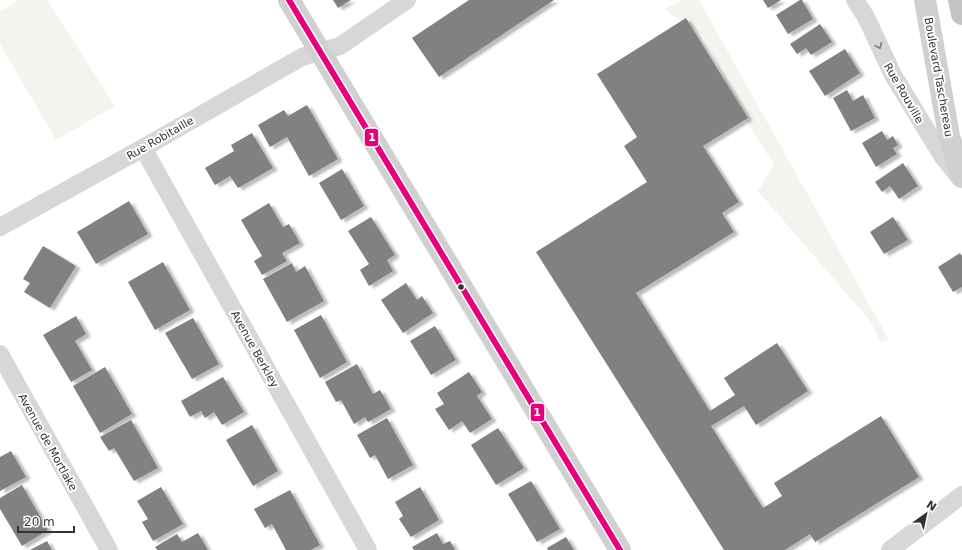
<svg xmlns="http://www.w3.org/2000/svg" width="962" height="550" font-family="'DejaVu Sans',sans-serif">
	<defs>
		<filter id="shadow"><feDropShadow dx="4.5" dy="2.5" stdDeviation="1" flood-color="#0004"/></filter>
	</defs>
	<rect width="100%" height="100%" fill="#fff"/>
	<g fill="#f1f5ed">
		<polygon points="19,0 47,0 115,106 56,140 0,44 0,12"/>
		<polygon points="682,0 699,0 889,340 881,343 871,322 758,191 774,165 739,109 703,35 666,11 665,9"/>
	</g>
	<g fill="#818181" filter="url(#shadow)">
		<polygon points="333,0 351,0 338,8"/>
		<polygon points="469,0 554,0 439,77 412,38"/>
		<polygon points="763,0 781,0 768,8"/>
		<polygon points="800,0 802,0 813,19 788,34 776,15"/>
		<polygon points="686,18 748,118 703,146 739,202 722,213 734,232 636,293 710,411 735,395 724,378 777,343 808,391 756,425 744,406 711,426 763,508 782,496 774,483 881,416 919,477 815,542 810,534 785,550 724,550 536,252 647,182 624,146 637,137 597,74"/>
		<polygon points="820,24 832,42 811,55 806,48 797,54 790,44"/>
		<polygon points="845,49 860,73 825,96 809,71"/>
		<polygon points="847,90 853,101 863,95 875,118 851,131 833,98"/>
		<polygon points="307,105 338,159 309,176 287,137 270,147 258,125 284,110 288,116"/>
		<polygon points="882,131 887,140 893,136 898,145 893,148 897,154 876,167 862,143"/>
		<polygon points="252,133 273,168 238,188 230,176 215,185 205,168 234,151 231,145"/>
		<polygon points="903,163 918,186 899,199 890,186 882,192 875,182"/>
		<polygon points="342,169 364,206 341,220 319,183"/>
		<polygon points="129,201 148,234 96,264 77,232"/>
		<polygon points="269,203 283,227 289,224 300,243 282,253 287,261 262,275 254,261 262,256 241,220"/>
		<polygon points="371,217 395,255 387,260 393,271 369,286 360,270 369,264 348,231"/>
		<polygon points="893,217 908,240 884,254 870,232"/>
		<polygon points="43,246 76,266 50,308 24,292 30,283 23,279"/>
		<polygon points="960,253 962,256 962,287 953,292 938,267"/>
		<polygon points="163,262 190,310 155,330 128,282"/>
		<polygon points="292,263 296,272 305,266 324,301 287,322 263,279"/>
		<polygon points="406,283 417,300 422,296 433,313 403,333 381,300"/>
		<polygon points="321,315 347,362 320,378 294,330"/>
		<polygon points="76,316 86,334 75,341 92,370 71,382 43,335"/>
		<polygon points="193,318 219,364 192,379 165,333"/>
		<polygon points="435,326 456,360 431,375 410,341"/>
		<polygon points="357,364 373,394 380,390 391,409 368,422 365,417 354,424 341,400 336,402 325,382"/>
		<polygon points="105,367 132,414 100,433 73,386"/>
		<polygon points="469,372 482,392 477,396 492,419 470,433 462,421 449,430 435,409 444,404 437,393"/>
		<polygon points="223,377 244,412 222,425 214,412 205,418 201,411 190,417 181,401"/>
		<polygon points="387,418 413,465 388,479 375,455 370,458 357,435"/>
		<polygon points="131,420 158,468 134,481 114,448 109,451 100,437"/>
		<polygon points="252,425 278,471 253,486 226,440"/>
		<polygon points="498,428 524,468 496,485 471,445"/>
		<polygon points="11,451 26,477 0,491 0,457"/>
		<polygon points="531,481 560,529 537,542 508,494"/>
		<polygon points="22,485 48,530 22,546 0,509 0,498"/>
		<polygon points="161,487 183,524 153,541 142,522 148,519 137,501"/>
		<polygon points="420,487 439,520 411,537 399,519 403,516 395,502"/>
		<polygon points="290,490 320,545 311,550 286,550 272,524 265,528 254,509"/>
		<polygon points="198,533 208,550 157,550 155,547 177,534 182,542"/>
		<polygon points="437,533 443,544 450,541 455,550 414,550 412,547"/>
		<polygon points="566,537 574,550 548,550 547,548"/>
		<polygon points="47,541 52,550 30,550"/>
	</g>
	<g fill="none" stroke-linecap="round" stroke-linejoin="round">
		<g stroke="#d7d7d7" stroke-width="18">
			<polyline points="855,0 866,17 893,75 943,157 960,178"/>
			<polyline points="143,148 368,550"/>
			<polyline points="0,227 143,148 302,57 340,46 407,0"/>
			<polyline points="0,354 109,550"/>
			<polyline points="890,550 962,495"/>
		</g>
		<g stroke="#d0d0d0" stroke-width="22">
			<polyline points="289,0 620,550"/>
			<polyline points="925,0 949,136 962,177"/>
		</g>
		<polyline stroke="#c4c4c4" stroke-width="22" points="959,0 962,14"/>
		<defs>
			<polyline id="bus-1" points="289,0 620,550"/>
		</defs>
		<use href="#bus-1" stroke="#fff" stroke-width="9"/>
		<use href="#bus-1" stroke="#e5007d" stroke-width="6"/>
	</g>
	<defs><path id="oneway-chevron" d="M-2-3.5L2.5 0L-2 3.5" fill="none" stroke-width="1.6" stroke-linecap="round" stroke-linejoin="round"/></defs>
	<use stroke="#7d7d7d" href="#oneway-chevron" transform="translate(879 46) rotate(66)"/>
	<circle fill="#333" stroke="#fff" stroke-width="1.5" cx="461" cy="287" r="3.5"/>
	<g text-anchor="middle" stroke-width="4" stroke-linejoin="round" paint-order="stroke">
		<g font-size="11" fill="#333" stroke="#fff">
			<text transform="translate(939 77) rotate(80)" y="4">Boulevard Taschereau</text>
			<text transform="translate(904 93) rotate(60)" y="4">Rue Rouville</text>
			<text transform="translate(160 138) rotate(-30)" y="4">Rue Robitaille</text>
			<text transform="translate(255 349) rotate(61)" y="4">Avenue Berkley</text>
			<text transform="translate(48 442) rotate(61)" y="4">Avenue de Mortlake</text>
		</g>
	</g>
	<g stroke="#fff" stroke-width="1.5">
		<rect x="364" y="128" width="15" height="19" rx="4" fill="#e5007d"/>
		<rect x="530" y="403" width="15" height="19" rx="4" fill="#e5007d"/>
	</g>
	<g font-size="11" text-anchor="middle" font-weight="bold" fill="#fff">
		<text x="372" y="141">1</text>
		<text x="537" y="416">1</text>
	</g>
	<g transform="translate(926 514) rotate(33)" stroke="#ffffff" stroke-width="3" paint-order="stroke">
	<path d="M0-3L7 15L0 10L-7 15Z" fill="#333333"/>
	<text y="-6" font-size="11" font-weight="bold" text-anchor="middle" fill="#333333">N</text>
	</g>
	<path d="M18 526v6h56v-6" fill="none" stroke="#333333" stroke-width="2"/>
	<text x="24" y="526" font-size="12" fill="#333333" stroke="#ffffff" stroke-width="3" paint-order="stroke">20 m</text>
</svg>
